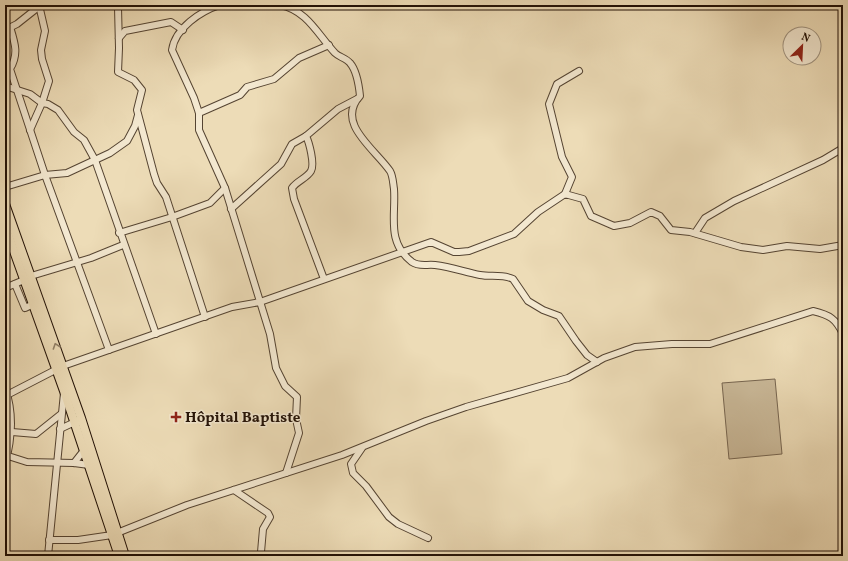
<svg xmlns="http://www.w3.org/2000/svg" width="848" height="561" font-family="Vollkorn,serif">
	<rect width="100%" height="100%" fill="#eddcb7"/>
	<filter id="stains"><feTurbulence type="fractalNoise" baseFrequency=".005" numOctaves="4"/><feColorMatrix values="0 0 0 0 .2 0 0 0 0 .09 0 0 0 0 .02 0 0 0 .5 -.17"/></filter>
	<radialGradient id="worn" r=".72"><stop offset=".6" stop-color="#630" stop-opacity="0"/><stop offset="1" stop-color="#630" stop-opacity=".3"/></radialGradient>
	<polygon fill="#cab999" stroke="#766550" points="775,379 782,454 729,459 722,383"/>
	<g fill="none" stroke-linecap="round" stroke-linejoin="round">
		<defs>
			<g id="minor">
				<polyline points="116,5 118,7 119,48 118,72 134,80 142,90 137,110 154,174 157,183 166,197 205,317"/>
				<path d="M220 5C201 11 175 28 172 50L194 98 199 113V130L225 188 270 334 276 368 285 386 297 397 296 419 299 433 286 473"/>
				<path d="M280 5C307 10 318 35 335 53 339 57 346 58 350 63 357 71 359 86 360 96 335 123 375 149 390 171 393 176 393 183 394 189 396 216 386 242 412 262 419 267 427 264 435 265 451 267 465 272 480 275 490 277 503 274 513 279L528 301 543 310 559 316 576 341 587 355 597 362"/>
				<path d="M10 27C15 43 19 54 10 69L45 175 109 350"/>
				<polyline points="5,30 17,24 41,5"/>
				<polyline points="119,38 125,31 171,22 183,30"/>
				<polyline points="5,86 30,94 42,103 48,104 58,110 74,132 84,140 95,160 156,334"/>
				<polyline points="199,113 240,95 247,87 274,79 299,58 329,45"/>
				<polyline points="30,130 42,103 49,81 42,59 41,50 45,31 39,5"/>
				<polyline points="5,187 45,175 67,173 110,153 127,141 135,126 138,115"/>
				<polyline points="565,194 572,177 562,157 549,104 557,84 579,71"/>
				<polyline points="231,209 281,164 292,144 306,136"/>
				<polyline points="119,233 172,217 210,203 225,188"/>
				<polyline points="695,233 705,218 734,201 823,160 843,148"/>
				<polyline points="31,276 91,258 123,245"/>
				<path d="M324 279 294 199 292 188C297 181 307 178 311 171 315 164 309 142 306 136L338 109 357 99"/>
				<polyline points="15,284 25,308 36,303"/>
				<polyline points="5,288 24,280"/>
				<path d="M5 388C14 413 12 439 5 464"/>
				<polyline points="5,396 63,366 232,307 260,302 431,242 454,252 459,252 469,251 514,234 538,212 565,194 583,199 591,216 614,226 630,223 651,212 660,216 671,230 690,232 741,247 763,250 787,246 820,249 843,245"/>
				<polyline points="60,429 77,421"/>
				<polyline points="12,432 36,434 61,414"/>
				<polyline points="362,448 351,464 353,473 366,486 389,517 398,524 428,538"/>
				<polyline points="5,455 27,462 74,463 89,465"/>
				<polyline points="74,463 85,449"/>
				<polyline points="234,490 268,513 270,517 263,529 261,552 259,556"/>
				<path d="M49 540H78L112 535 187 505 342 455 426 421 466 407 568 378 604 358 635 347 672 344H710L813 311C830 315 836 319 843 334"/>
				<polyline points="5,555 21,556"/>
				<polyline points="48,556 64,393"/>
			</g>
			<g id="major">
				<polyline points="5,204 81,418 125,556"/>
				<polyline points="5,226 64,391 119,556"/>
			</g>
		</defs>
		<use href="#minor" stroke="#554432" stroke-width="8"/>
		<use href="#major" stroke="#221106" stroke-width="10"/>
		<use href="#minor" stroke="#f3e8d0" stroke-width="6"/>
		<use href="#major" stroke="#eddcb7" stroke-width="8"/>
	</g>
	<defs><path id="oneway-chevron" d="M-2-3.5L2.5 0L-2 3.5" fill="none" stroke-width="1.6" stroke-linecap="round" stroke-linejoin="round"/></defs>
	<use stroke="#928167" href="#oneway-chevron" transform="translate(56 346) rotate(-109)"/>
	<path fill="#8f2418" stroke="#f3e8d0" stroke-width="1.5" d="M174 411h4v4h4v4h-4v4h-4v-4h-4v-4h4z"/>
	<g text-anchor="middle" stroke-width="3" stroke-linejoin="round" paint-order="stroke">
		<g font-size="15" font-weight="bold" fill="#221106" stroke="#f3e8d0" text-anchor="start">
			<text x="185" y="422">Hôpital Baptiste</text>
		</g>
	</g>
	<rect width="848" height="561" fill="none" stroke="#eddcb7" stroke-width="20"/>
	<rect x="6" y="6" width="836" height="549" fill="none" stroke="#221106" stroke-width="2"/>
	<rect x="10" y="10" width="828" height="541" fill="none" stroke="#221106"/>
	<g transform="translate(802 46) rotate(24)"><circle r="19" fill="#f3e8d0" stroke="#9f927f"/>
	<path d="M0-3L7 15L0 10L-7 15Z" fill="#8f2418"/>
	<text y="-6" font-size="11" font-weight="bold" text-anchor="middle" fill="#221106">N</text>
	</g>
	<rect width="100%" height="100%" filter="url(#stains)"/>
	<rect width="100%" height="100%" fill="url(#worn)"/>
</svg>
